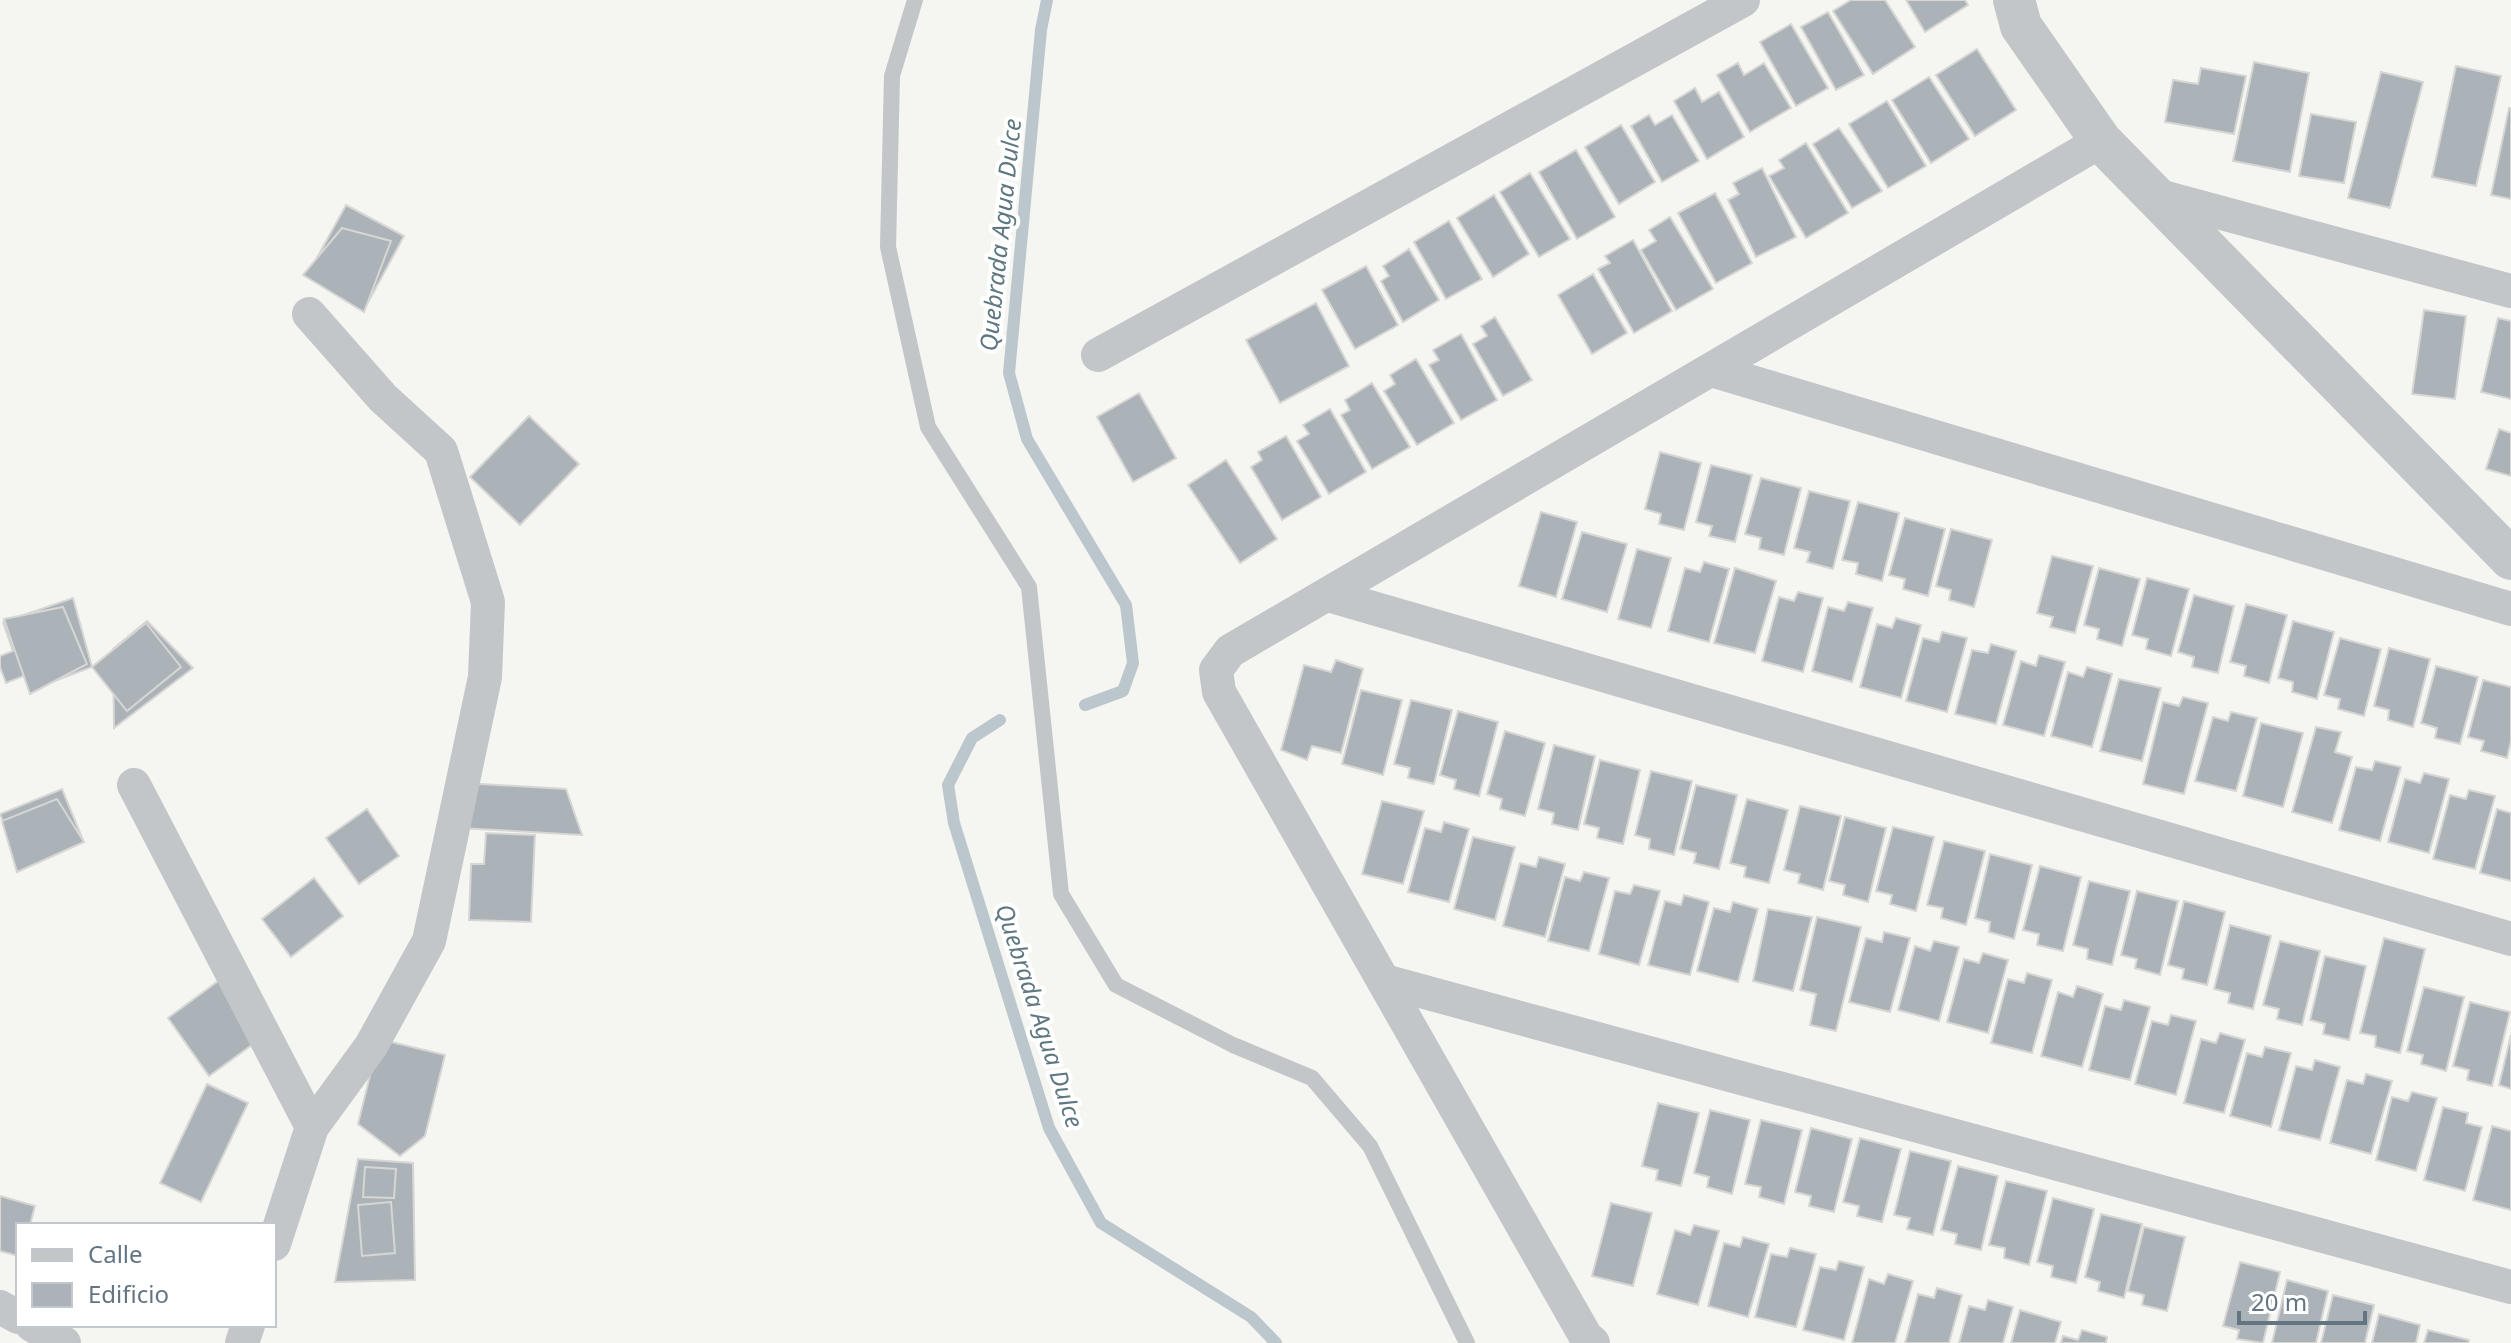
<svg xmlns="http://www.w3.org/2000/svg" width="2511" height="1343" font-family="'Noto Sans',sans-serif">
	<rect width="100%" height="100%" fill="#f5f5f1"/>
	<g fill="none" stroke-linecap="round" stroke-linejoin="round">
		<g stroke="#bbc7cc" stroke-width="12">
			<polyline points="1047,0 1041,30 1009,373 1027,439 1126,605 1133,663 1123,691 1085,705"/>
			<polyline points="1000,720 972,738 948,785 954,823 1049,1128 1101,1223 1251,1317 1276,1343"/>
		</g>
	</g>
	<g fill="#abb3b8" stroke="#d6d6d4" stroke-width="2">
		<polygon points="1851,0 1885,0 1915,47 1873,74 1833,11"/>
		<polygon points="1906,0 1965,0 1968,5 1925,32"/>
		<polygon points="1828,12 1864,75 1836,90 1801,27"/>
		<polygon points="1791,24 1828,88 1796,106 1760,42"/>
		<polygon points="1977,49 2016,110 1975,136 1936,75"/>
		<polygon points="2254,62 2309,73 2290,172 2233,161"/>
		<polygon points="1738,63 1744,75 1764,63 1791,108 1750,132 1717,75"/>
		<polygon points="2456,66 2501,76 2476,186 2432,177"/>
		<polygon points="2201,68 2246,76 2234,134 2165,122 2173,80 2198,84"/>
		<polygon points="2381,72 2423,82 2390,208 2348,198"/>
		<polygon points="1929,77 1969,139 1931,163 1892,100"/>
		<polygon points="1695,88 1702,102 1719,92 1744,137 1707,159 1674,101"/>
		<polygon points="1887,101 1926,166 1888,188 1849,124"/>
		<polygon points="2509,108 2511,108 2511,199 2491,195"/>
		<polygon points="2311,114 2356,122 2344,183 2299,176"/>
		<polygon points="1649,115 1655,125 1672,115 1699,161 1662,182 1631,126"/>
		<polygon points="1621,125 1655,182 1619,204 1585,147"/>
		<polygon points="1839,128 1882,191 1852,208 1813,144"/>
		<polygon points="1806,143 1848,213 1806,238 1769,176 1784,168 1779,160"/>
		<polygon points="1576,150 1615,217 1577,239 1539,172"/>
		<polygon points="1762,168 1796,237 1756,257 1728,200 1739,194 1733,183"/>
		<polygon points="1530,173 1570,239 1539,257 1500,192"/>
		<polygon points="1715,193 1752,263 1716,283 1678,213"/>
		<polygon points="1494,195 1529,254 1493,277 1457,218"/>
		<polygon points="346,205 404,236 365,308 307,276"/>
		<polygon points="1670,217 1713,289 1676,310 1641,250 1656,241 1649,230"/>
		<polygon points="1449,221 1482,279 1446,299 1414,242"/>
		<polygon points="342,228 391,241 364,312 303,275"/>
		<polygon points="1633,240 1672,311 1634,333 1598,269 1610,263 1605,256"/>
		<polygon points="1409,249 1439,300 1403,322 1381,281 1389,276 1383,266"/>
		<polygon points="1366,266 1398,325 1355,349 1322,290"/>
		<polygon points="1593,274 1627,333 1592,354 1558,295"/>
		<polygon points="1316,303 1349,366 1280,403 1246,340"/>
		<polygon points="2424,310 2466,316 2455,399 2412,394"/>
		<polygon points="1495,317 1532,380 1503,396 1473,344 1487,336 1481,326"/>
		<polygon points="2498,318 2511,321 2511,399 2481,392"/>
		<polygon points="1461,334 1497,400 1461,420 1429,365 1439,360 1433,350"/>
		<polygon points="1416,359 1454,423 1417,445 1384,391 1395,384 1390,375"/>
		<polygon points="1372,383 1410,447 1372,469 1341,415 1350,410 1345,400"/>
		<polygon points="1139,393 1176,458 1133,482 1097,417"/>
		<polygon points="1330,409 1366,472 1329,494 1297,441 1309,434 1303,425"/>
		<polygon points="529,416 579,464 520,525 470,477"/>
		<polygon points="2499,429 2511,433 2511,476 2486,469"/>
		<polygon points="1286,436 1321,497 1282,520 1251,467 1262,460 1258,452"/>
		<polygon points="1660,452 1701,463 1684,530 1659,524 1661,514 1645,509"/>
		<polygon points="1226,460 1277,539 1240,563 1188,485"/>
		<polygon points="1711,465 1752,475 1735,542 1709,536 1712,526 1696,522"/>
		<polygon points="1761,478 1801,488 1784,555 1759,549 1761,538 1745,534"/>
		<polygon points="1809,491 1850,501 1833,569 1807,562 1810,552 1794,548"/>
		<polygon points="1858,502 1899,513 1882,581 1856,574 1858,563 1842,560"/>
		<polygon points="1541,512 1577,522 1556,597 1519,586"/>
		<polygon points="1905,518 1945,529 1928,596 1903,589 1905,579 1889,575"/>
		<polygon points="1951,529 1992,540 1974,607 1949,600 1951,590 1936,586"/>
		<polygon points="1582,532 1627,544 1607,612 1562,599"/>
		<polygon points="1637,549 1671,558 1651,628 1618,619"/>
		<polygon points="2052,556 2093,566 2075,633 2050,627 2053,617 2037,613"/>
		<polygon points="1704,562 1729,569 1709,642 1668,631 1685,568 1700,572"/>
		<polygon points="1735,568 1776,581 1755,653 1714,643"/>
		<polygon points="2099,568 2140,579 2122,646 2097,639 2099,629 2084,625"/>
		<polygon points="2147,578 2189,589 2171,656 2146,649 2148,639 2132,635"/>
		<polygon points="1798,592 1823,598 1803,672 1762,661 1779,597 1794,601"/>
		<polygon points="2194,595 2234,606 2218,673 2192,667 2194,657 2178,652"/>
		<polygon points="73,598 92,667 31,690 26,675 6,683 0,667 0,656 13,651 3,622"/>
		<polygon points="1848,602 1873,608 1852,682 1812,671 1828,607 1844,611"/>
		<polygon points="2246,604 2287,615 2269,683 2244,676 2246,666 2230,662"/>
		<polygon points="63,607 87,664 30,694 4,619"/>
		<polygon points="1896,618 1921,625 1901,698 1860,687 1877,624 1892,628"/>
		<polygon points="147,621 193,668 114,728 113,649"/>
		<polygon points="2293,621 2334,632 2317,699 2292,692 2293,682 2278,678"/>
		<polygon points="146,623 181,667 127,711 92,667"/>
		<polygon points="1942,632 1967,638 1947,712 1906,701 1923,638 1939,642"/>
		<polygon points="2340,638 2381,649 2364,716 2338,709 2340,699 2324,695"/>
		<polygon points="1991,644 2016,651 1996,724 1955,714 1972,650 1988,653"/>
		<polygon points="2389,648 2430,659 2413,727 2388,720 2389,710 2374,706"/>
		<polygon points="2039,655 2065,662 2044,736 2003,725 2021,661 2036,666"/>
		<polygon points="1336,660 1363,669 1341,753 1312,746 1307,760 1281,750 1304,665 1331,672"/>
		<polygon points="2436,666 2478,677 2460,744 2435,738 2437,728 2421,723"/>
		<polygon points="2087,667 2112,674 2092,747 2051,736 2068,672 2083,677"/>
		<polygon points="2119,679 2161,688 2142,761 2100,751"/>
		<polygon points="2483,680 2511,687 2511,741 2507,758 2481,751 2484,741 2468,737"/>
		<polygon points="1361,690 1402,700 1383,775 1342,764"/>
		<polygon points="2183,697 2208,703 2184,794 2143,784 2163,702 2179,706"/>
		<polygon points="1411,700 1452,710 1434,784 1408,778 1410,768 1394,764"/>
		<polygon points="1458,711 1498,722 1479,796 1454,789 1456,780 1440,775"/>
		<polygon points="2231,712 2257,718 2236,791 2195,781 2213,717 2228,721"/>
		<polygon points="2261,723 2303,733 2283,807 2243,796"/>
		<polygon points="2316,727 2341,732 2335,752 2352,757 2332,823 2292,812"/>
		<polygon points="1505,731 1545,743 1525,816 1500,809 1502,799 1487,794"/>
		<polygon points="1554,745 1595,756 1578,830 1552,824 1554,813 1538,809"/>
		<polygon points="1600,760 1640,770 1623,844 1597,838 1599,828 1584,824"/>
		<polygon points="2375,761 2401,767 2380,841 2339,830 2356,767 2372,770"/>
		<polygon points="1651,771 1692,781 1674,855 1649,849 1650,839 1635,835"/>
		<polygon points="2424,773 2449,779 2429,853 2388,842 2405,779 2420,783"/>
		<polygon points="464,783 566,789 582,835 460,828"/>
		<polygon points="1696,785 1737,795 1719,869 1694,863 1696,853 1680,849"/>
		<polygon points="62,789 83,840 20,865 0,814"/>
		<polygon points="2469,790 2495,796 2475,869 2433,859 2450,795 2466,799"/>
		<polygon points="57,799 84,842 17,872 2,821"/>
		<polygon points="1747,799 1788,810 1769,883 1744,877 1746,867 1730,863"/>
		<polygon points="1382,801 1424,811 1403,884 1362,874"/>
		<polygon points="1800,806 1841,816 1823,890 1798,883 1800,874 1784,870"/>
		<polygon points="367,809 399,856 359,884 326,838"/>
		<polygon points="2497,809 2511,813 2511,881 2480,873"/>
		<polygon points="1845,817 1886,828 1868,902 1843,895 1845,885 1829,881"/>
		<polygon points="1444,822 1469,829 1449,902 1408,892 1425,828 1441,832"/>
		<polygon points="1893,827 1934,837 1916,911 1890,904 1892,895 1876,891"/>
		<polygon points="486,833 535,835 531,922 469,920 471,864 484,864"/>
		<polygon points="1473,837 1515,847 1495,920 1454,909"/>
		<polygon points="1944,841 1985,851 1966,925 1941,918 1943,908 1927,905"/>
		<polygon points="1990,854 2032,865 2014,939 1989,932 1990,922 1975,918"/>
		<polygon points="1539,857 1565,864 1545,937 1503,926 1520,863 1536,867"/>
		<polygon points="2040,866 2081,877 2063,951 2037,945 2039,934 2023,930"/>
		<polygon points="1584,872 1609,878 1589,951 1548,941 1565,877 1580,881"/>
		<polygon points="314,878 343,916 291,957 262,919"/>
		<polygon points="2089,881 2130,891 2112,965 2087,959 2088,949 2073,945"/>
		<polygon points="1634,885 1660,891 1639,965 1599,954 1615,891 1630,894"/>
		<polygon points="2137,891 2178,901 2160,975 2135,968 2137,959 2121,955"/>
		<polygon points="1684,895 1709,902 1690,975 1648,965 1665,901 1681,905"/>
		<polygon points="2184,901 2225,912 2207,985 2182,979 2184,969 2168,965"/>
		<polygon points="1733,902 1758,909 1738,982 1697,971 1714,908 1730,912"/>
		<polygon points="1768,909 1812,917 1793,991 1753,981"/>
		<polygon points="1817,917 1861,927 1836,1031 1810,1025 1816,994 1800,990"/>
		<polygon points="2230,925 2271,936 2253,1009 2228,1003 2230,993 2214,989"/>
		<polygon points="1884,932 1910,938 1890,1012 1849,1002 1866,938 1882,942"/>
		<polygon points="2384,938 2425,949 2400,1053 2375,1047 2376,1036 2360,1033"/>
		<polygon points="1934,941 1959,947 1939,1021 1898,1010 1915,946 1930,951"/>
		<polygon points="2280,941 2320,951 2302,1025 2277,1019 2279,1009 2263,1005"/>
		<polygon points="1983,953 2008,960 1988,1033 1947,1022 1964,959 1979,963"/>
		<polygon points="2325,956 2366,966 2349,1040 2323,1034 2325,1024 2310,1020"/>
		<polygon points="2027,973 2052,980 2032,1053 1991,1043 2008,979 2024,983"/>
		<polygon points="221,979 263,1037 209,1076 168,1018"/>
		<polygon points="2077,986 2103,994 2082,1067 2041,1056 2058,992 2073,997"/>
		<polygon points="2424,987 2464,997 2446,1071 2421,1064 2423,1055 2407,1051"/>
		<polygon points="2124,1000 2150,1007 2130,1080 2089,1070 2105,1006 2121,1010"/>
		<polygon points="2470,1002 2510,1012 2492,1086 2467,1080 2469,1070 2453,1066"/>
		<polygon points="2171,1015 2196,1021 2176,1095 2135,1084 2152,1021 2168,1025"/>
		<polygon points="2220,1033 2245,1040 2224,1113 2184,1103 2201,1039 2216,1043"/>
		<polygon points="2511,1035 2511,1089 2499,1085"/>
		<polygon points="379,1039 445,1055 425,1136 400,1156 358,1124"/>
		<polygon points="2265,1047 2291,1053 2271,1127 2230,1116 2247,1053 2262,1057"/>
		<polygon points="2315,1060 2340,1067 2320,1140 2279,1130 2296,1066 2312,1070"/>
		<polygon points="2366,1074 2392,1081 2371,1154 2330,1143 2347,1080 2363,1084"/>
		<polygon points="207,1084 248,1103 201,1202 160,1183"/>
		<polygon points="2412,1092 2437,1098 2416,1171 2376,1160 2392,1097 2408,1101"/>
		<polygon points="1658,1103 1699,1113 1681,1186 1656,1180 1658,1170 1642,1166"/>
		<polygon points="2443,1107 2468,1113 2466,1123 2482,1127 2465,1191 2424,1180"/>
		<polygon points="1710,1110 1750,1120 1732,1194 1707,1187 1709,1177 1694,1173"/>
		<polygon points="1761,1120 1802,1130 1784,1204 1759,1197 1761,1187 1745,1184"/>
		<polygon points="2492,1126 2511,1131 2511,1210 2473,1200"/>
		<polygon points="1811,1128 1852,1139 1834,1212 1809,1206 1811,1196 1795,1192"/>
		<polygon points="1860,1138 1901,1149 1882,1222 1857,1216 1859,1206 1843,1202"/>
		<polygon points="1910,1151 1951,1161 1933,1235 1907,1229 1910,1218 1894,1215"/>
		<polygon points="358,1159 413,1163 415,1280 335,1282"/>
		<polygon points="1958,1166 1998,1176 1981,1250 1955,1244 1957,1234 1941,1230"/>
		<polygon points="365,1167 396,1169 394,1198 363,1197"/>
		<polygon points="2006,1181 2047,1191 2029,1265 2004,1258 2005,1248 1989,1245"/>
		<polygon points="0,1196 35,1206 30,1225 18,1225 18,1256 0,1251"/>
		<polygon points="2053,1198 2094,1209 2076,1283 2051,1277 2053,1266 2037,1262"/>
		<polygon points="391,1202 395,1253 362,1256 358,1205"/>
		<polygon points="1611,1203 1652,1213 1633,1286 1592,1276"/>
		<polygon points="2101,1214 2142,1224 2124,1298 2098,1291 2100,1282 2085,1277"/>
		<polygon points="1694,1225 1719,1231 1698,1305 1657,1294 1675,1230 1690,1235"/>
		<polygon points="2144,1227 2185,1237 2167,1311 2142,1305 2144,1295 2128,1291"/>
		<polygon points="1743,1237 1769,1244 1748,1317 1708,1306 1724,1243 1740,1247"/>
		<polygon points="1790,1248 1816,1254 1796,1327 1755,1317 1771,1254 1787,1257"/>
		<polygon points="1839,1261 1864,1267 1844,1340 1803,1330 1820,1267 1836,1270"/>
		<polygon points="2240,1262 2280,1272 2263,1343 2237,1339 2239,1330 2223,1326"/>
		<polygon points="1888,1274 1913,1281 1895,1343 1852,1343 1869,1279 1884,1284"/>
		<polygon points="2287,1280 2328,1291 2316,1343 2272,1343"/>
		<polygon points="1937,1288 1962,1295 1949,1343 1905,1343 1918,1294 1934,1298"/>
		<polygon points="2333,1295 2374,1305 2365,1343 2321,1343"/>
		<polygon points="1988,1300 2013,1307 2003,1343 1959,1343 1969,1306 1985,1310"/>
		<polygon points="2020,1310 2061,1322 2055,1343 2011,1343"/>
		<polygon points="2379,1314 2420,1325 2416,1343 2372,1343"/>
		<polygon points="2082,1330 2107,1337 2106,1343 2061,1343 2063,1336 2078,1340"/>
		<polygon points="2428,1330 2469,1340 2468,1343 2424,1343"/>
	</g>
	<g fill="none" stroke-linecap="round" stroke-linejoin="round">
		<polyline stroke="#c2c6c9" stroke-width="16" points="915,0 892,76 888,247 928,427 1029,587 1061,894 1116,985 1233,1045 1312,1078 1370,1146 1467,1343"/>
		<g stroke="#c2c6c9" stroke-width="34">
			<polyline points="2155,195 2511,291"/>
			<polyline points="309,314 383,398 441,451 488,602 485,677 429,941 371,1046 312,1127"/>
			<polyline points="1098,355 1743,0"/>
			<polyline points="1711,370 2511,609"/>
			<polyline points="1328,595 2511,939"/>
			<polyline points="134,785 312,1127 274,1244"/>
			<polyline points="1384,981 2511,1287"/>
			<polyline points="0,1307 18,1317"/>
			<polyline points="32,1325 64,1343"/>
			<polyline points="242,1343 248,1325"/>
			<polyline points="1593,1343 1586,1337 1219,692 1216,670 1230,651 2101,141"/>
		</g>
		<polyline stroke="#c2c6c9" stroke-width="42" points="2014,0 2021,26 2101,141 2511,559"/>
	</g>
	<g text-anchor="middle" stroke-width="8" stroke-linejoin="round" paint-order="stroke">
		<g font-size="24" font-style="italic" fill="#5e7780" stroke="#fff">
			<text transform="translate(1001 235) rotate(-84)" y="8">Quebrada Agua Dulce</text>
			<text transform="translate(1039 1016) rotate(72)" y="8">Quebrada Agua Dulce</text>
		</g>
	</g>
	<rect x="16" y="1223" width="260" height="104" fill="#ffffff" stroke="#c1c7cd" stroke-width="2"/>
	<rect x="32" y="1249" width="40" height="12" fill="#c2c6c9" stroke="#c1c7cd" stroke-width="2"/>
	<text x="88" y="1263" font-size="24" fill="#637483">Calle</text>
	<rect x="32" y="1283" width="40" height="24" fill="#abb3b8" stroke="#c1c7cd" stroke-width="2"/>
	<text x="88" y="1303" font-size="24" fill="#637483">Edificio</text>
	<path d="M2239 1311v12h126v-12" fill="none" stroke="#637483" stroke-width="4"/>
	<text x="2251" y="1311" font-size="24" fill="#637483" stroke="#ffffff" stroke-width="6" paint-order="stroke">20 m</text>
</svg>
